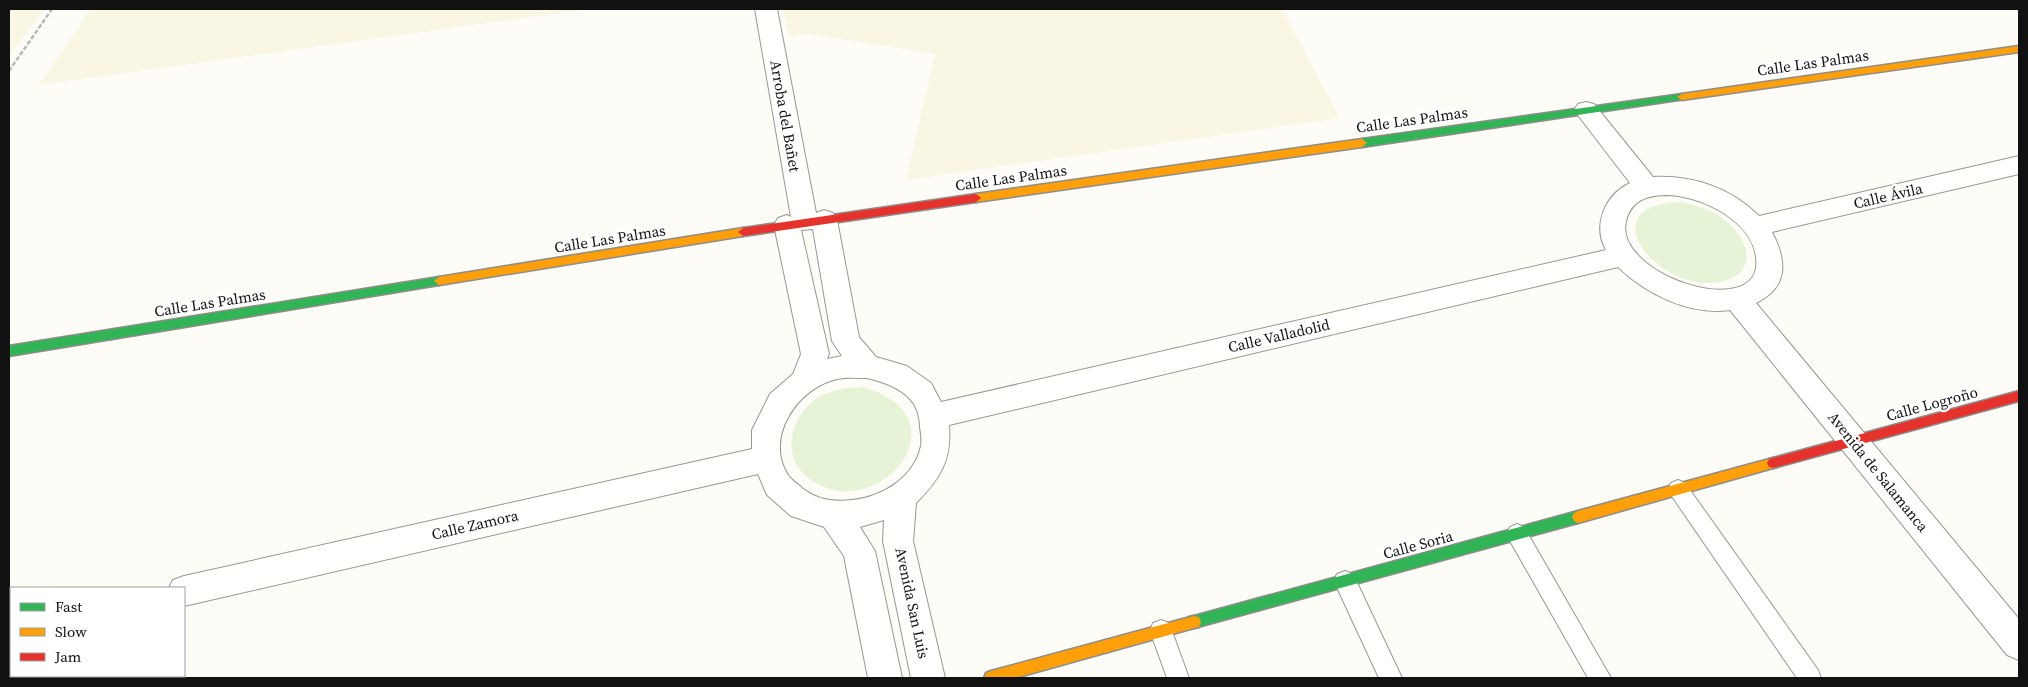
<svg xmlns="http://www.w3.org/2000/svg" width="2028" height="687" font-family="'Source Serif 4',serif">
	<rect width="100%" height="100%" fill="#fdfcf7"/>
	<g fill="#f9f7e4">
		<polygon points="9,9 45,9 9,57"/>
		<polygon points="91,9 590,9 39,85"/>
		<polygon points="783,9 1282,9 1340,118 906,180 935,54 809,34 789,37"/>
	</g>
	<g fill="#e7f3d7">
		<path d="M1679 202C1694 205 1709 208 1722 218 1754 241 1759 280 1711 283 1654 286 1591 206 1679 202Z"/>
		<path d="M863 387C971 418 874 531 807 477 780 455 791 414 819 397 833 389 847 388 863 387Z"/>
	</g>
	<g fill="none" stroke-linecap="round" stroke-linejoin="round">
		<defs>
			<g id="lane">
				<polygon points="1678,480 1685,483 1818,670 1821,678 1797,678 1671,495 1668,489 1671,483"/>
				<polygon points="1517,524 1524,527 1611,678 1588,678 1510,541 1506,534 1510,527"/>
				<polygon points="1345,571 1353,574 1402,678 1379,678 1334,581 1337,574"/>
				<polygon points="1161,620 1169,623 1189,678 1167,678 1150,631 1153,623"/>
			</g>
			<g id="street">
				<path d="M755 9H777L816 213 824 210 833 213 837 220 859 337 876 357 907 366 931 383 941 402 1606 250C1592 225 1605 195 1630 183L1574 110 1578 104 1586 102 1594 104 1653 177C1693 175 1731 188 1759 216L2019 156V174L1772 232C1787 261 1789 287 1756 303L2019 619V660L2007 655 1730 310C1690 316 1646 294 1618 267L949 425C952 460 940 479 916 503L913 541 945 678H911L883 541 884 520 860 527 875 551 902 678H868L844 556 824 527 791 516 767 495 758 474 184 606V588H169L173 580 184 576 752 449V430L770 394 793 374 801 354 774 225 778 218 787 215 791 217ZM1665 195C1699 195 1751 219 1756 257 1766 326 1602 273 1628 215 1635 199 1648 196 1665 195ZM813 229 832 341 842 356 827 359 829 354 801 230ZM867 378C883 382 899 387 910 399 917 406 920 418 920 427 921 433 922 440 921 446 914 478 882 497 852 500 833 502 817 500 802 488 798 484 791 480 788 475 764 438 797 388 837 379 846 377 857 378 867 378Z"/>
				<rect x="9" y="614" width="2" height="32"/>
			</g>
			<g id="fast">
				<polygon points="1682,94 1685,95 1685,99 1362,147 1357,143 1362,139"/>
				<polygon points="439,277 444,281 439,285 9,356 9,346"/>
				<polygon points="1578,511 1582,513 1584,517 1582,521 1578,523 1194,628 1189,627 1187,622 1189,617 1194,616"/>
			</g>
			<g id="slow">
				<polygon points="2019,46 2019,52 1682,100 1677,97 1682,94"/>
				<polygon points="1362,139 1367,143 1362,147 976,202 971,198 976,194"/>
				<polygon points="743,228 748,232 743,236 439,285 434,281 439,277"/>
				<polygon points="1773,458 1777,459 1779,463 1777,467 1773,468 1578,523 1574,521 1572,517 1574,513 1578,511"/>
				<polygon points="1194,616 1199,617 1201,622 1199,627 1194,628 1015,678 984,678 986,673 991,671"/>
			</g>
			<g id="jam">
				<polygon points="976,194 981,198 976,202 743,236 738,232 743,228"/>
				<polygon points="2019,391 2019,401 1773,468 1769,467 1767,463 1769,459 1773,458"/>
			</g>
		</defs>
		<use href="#lane" stroke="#979795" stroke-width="2"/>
		<use href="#street" stroke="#979795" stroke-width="2"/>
		<use href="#fast" stroke="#8e8d8b" stroke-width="3"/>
		<use href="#slow" stroke="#8e8d8b" stroke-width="3"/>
		<use href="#jam" stroke="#8e8d8b" stroke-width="3"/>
		<polyline stroke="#b9b9b8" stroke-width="2.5" stroke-dasharray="4.5 2" stroke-linecap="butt" points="9,71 52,9"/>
		<use href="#lane" fill="#fffffe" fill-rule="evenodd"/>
		<use href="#street" fill="#fffffe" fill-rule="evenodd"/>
		<use href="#fast" fill="#30b455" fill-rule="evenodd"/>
		<use href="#slow" fill="#ff9f0a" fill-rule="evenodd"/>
		<use href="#jam" fill="#e5322d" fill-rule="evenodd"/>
	</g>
	<g text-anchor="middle" stroke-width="5" stroke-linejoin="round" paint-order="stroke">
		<g font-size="15" fill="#111" stroke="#fff">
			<text transform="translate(1813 63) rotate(-8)" y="5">Calle Las Palmas</text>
			<text transform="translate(785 116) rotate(80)" y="5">Arroba del Bañet</text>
			<text transform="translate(1412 120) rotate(-8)" y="5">Calle Las Palmas</text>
			<text transform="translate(1011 178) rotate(-8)" y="5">Calle Las Palmas</text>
			<text transform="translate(1888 196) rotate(-13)" y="5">Calle Ávila</text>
			<text transform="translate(610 239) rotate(-9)" y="5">Calle Las Palmas</text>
			<text transform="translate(210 303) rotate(-9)" y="5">Calle Las Palmas</text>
			<text transform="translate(1279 336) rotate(-13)" y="5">Calle Valladolid</text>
			<text transform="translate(1932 404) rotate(-15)" y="5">Calle Logroño</text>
			<text transform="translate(1878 472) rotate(51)" y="5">Avenida de Salamanca</text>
			<text transform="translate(475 525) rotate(-13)" y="5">Calle Zamora</text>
			<text transform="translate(1418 545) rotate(-15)" y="5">Calle Soria</text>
			<text transform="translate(912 603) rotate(78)" y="5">Avenida San Luis</text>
		</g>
	</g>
	<rect width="2028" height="687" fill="none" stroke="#111111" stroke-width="20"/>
	<rect x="10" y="587" width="175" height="90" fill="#ffffff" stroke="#a0a0a0"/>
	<rect x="20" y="603" width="25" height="8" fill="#30b455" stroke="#a0a0a0"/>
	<text x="55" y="612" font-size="15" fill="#111111">Fast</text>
	<rect x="20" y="628" width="25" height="8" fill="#ff9f0a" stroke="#a0a0a0"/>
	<text x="55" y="637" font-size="15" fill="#111111">Slow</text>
	<rect x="20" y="653" width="25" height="8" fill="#e5322d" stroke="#a0a0a0"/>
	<text x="55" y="662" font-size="15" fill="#111111">Jam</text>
</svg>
